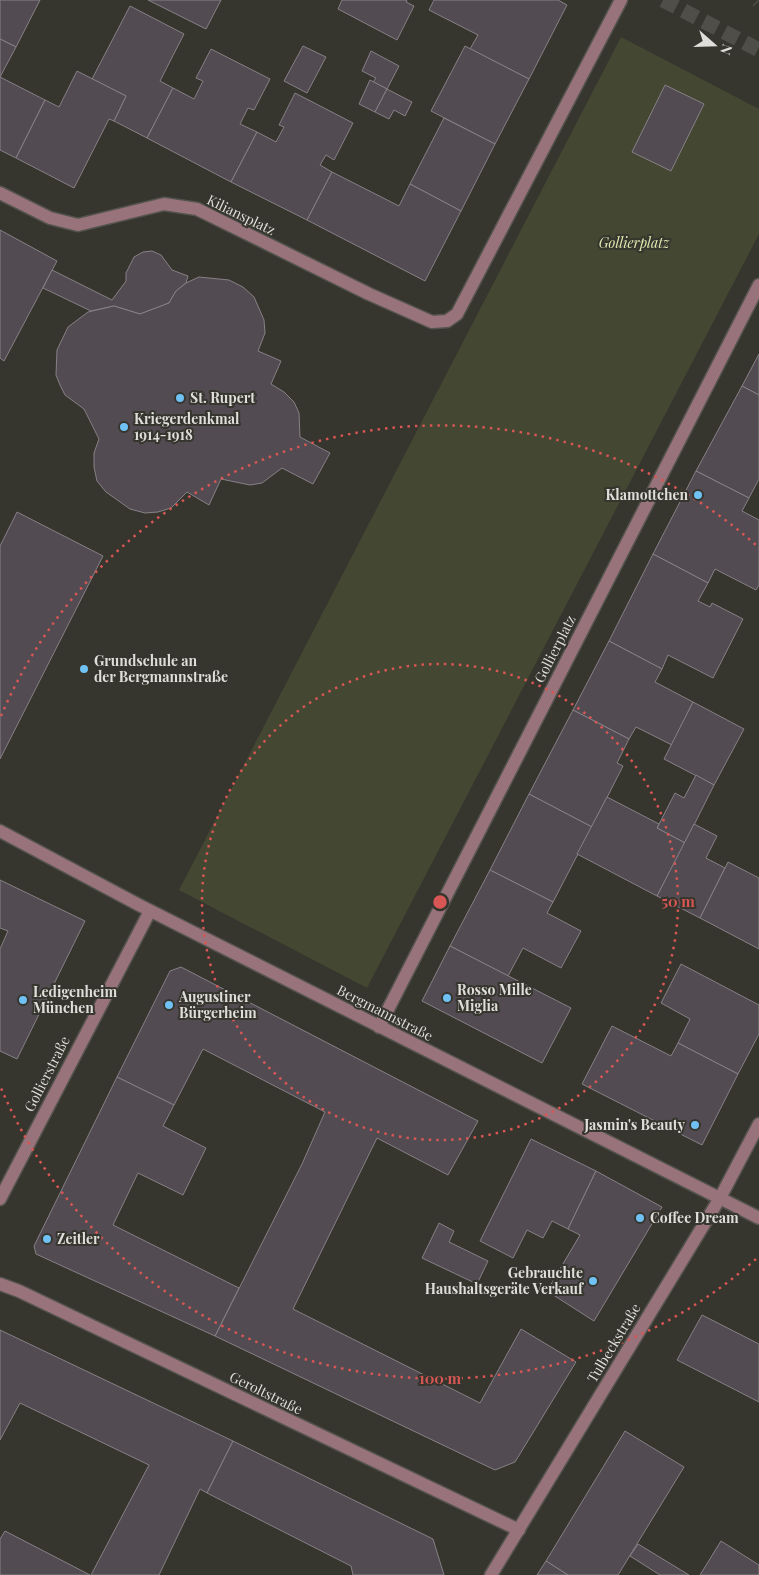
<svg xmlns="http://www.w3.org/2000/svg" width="759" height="1575" font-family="'Playfair Display',serif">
	<rect width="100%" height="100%" fill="#36352e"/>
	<polygon fill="#444732" points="621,37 759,109 759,234 367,988 179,890"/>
	<g fill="#524c52" stroke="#878086">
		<polygon points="0,0 40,0 16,47 0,39"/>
		<polygon points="148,0 221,0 206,29"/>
		<polygon points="342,0 407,0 406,2 414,6 397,40 338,9"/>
		<polygon points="434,0 558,0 567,5 529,79 470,49 478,35 429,10"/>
		<polygon points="130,6 184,34 160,81 173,88 147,138 114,121 126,96 92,79"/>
		<polygon points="0,39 16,47 0,77 45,100 16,158 0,150"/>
		<polygon points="303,46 326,57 307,93 284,81"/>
		<polygon points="465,46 529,79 495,144 431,111"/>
		<polygon points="211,49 270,79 254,110 248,108 240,124 257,132 231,182 147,138 173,88 194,99 203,81 196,78"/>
		<polygon points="371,51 399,66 387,89 373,82 376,78 362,71"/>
		<polygon points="77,71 126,96 114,121 109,119 74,188 16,158 45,100 59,107"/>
		<polygon points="370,80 387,89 375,112 359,104"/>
		<polygon points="665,85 704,104 671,171 632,152"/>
		<polygon points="387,89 412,102 405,116 394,110 389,119 375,112"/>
		<polygon points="295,93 353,123 334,160 326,155 320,165 332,172 307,220 231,182 257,132 276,142 284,127 279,125"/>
		<polygon points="444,118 495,144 461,211 410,184"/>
		<polygon points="332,172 399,206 410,184 461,211 425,281 307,220"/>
		<polygon points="0,230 57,261 4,361 0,358"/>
		<polygon points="152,251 161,255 172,270 188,276 186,283 176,291 169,303 140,314 114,306 91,311 43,288 52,270 112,300 126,281 126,273 134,257 143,252"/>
		<polygon points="199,277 229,280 243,287 254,297 264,320 265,333 258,351 281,361 271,384 284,392 294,402 299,413 300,437 330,453 313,484 282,468 262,483 250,485 221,479 209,505 187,492 171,508 158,512 145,513 130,509 106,492 97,481 94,467 94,453 99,439 84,409 65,395 60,385 56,375 57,350 68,327 88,312 114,306 140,314 169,303 176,291 186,283"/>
		<polygon points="759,354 759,395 742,386"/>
		<polygon points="742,386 759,395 759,479 749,498 696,471"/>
		<polygon points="696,471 749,498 742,511 759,520 759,585 756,590 715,569 708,583 653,554"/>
		<polygon points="17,512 103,556 0,759 0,546"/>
		<polygon points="653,554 708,583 698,601 710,607 712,603 743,619 713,678 668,655 662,669 609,641"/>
		<polygon points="609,641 662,669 655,682 693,702 672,745 636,727 629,739 573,710"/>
		<polygon points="693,702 744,729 714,785 664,759"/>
		<polygon points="573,710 629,739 617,763 623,766 592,827 529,794"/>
		<polygon points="696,775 714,785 685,843 657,828 675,793 684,798"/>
		<polygon points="529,794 592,827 553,902 490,870"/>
		<polygon points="607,797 659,824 657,828 685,843 657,896 577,854"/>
		<polygon points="694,824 717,836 706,858 725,868 700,918 657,896"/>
		<polygon points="728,862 759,878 759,949 700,918"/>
		<polygon points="490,870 553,902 547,913 581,931 561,968 523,948 508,976 450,946"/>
		<polygon points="0,880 85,921 17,1059 0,1051 0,949 8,931 0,928"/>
		<polygon points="450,946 571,1008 542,1063 422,1001"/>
		<polygon points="681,964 759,1005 759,1034 738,1074 678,1043 690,1019 661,1003"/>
		<polygon points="181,967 478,1121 448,1175 377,1138 293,1309 480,1403 521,1329 576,1362 515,1462 495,1470 215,1336 302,1164 325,1112 203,1049 174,1105 117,1077 170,971"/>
		<polygon points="612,1026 671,1056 678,1043 738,1074 702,1145 582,1084"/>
		<polygon points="117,1077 174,1105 163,1126 206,1148 183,1195 138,1173 113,1225 239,1288 215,1336 36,1254 34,1246"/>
		<polygon points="531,1139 596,1171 568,1229 552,1221 543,1238 527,1230 513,1258 480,1241"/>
		<polygon points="596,1171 662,1207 594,1321 547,1291 580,1235 568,1229"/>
		<polygon points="439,1223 454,1231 449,1242 488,1261 477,1284 422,1258"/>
		<polygon points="702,1315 759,1344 759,1402 677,1360"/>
		<polygon points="0,1330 233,1441 207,1493 200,1489 159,1575 91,1575 149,1465 20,1403 0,1440"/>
		<polygon points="625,1431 684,1467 618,1575 568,1575 546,1561"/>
		<polygon points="233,1441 433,1539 444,1575 353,1575 351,1566 207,1493"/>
		<polygon points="5,1531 90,1575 0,1575 0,1539"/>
		<polygon points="721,1541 759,1565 759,1575 700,1575"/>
		<polygon points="638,1544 689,1575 660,1575 630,1556"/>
		<polygon points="546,1561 568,1575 537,1575"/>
	</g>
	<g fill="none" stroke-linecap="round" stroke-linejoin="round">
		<g stroke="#4f4e48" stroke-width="15" stroke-dasharray="15 8" stroke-linecap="butt">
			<polyline points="663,0 759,50"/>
			<polyline points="758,0 759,1"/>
		</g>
		<defs>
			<g id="minor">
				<polyline points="0,193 50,218 78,225 164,204 197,209 369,294 432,322 447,321 457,314 621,0"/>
				<polyline points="0,831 139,905 759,1218"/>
				<polyline points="379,1027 759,285"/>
				<polyline points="0,1199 150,911"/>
				<polyline points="0,1284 19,1291 519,1530"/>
				<polyline points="491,1575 720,1198 759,1124"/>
			</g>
		</defs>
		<use href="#minor" stroke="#54534d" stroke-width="15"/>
		<use href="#minor" stroke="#98737b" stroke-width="12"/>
	</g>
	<g fill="none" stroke="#d85654" stroke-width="2.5" stroke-dasharray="2.5 5">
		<circle cx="440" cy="902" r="238"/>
		<path d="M756 1259A477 477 0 0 1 1 1088M1 716A477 477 0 0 1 756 545"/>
	</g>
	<g fill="#70c1f4" stroke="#36352e" stroke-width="2">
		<circle cx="180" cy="398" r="5"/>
		<circle cx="124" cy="427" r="5"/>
		<circle cx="698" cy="495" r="5"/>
		<circle cx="84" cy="669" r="5"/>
		<circle cx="447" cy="998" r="5"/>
		<circle cx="23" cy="1000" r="5"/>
		<circle cx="169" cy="1005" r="5"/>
		<circle cx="695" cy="1125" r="5"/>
		<circle cx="640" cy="1218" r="5"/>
		<circle cx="47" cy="1239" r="5"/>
		<circle cx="593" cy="1281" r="5"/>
	</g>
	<g text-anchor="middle" stroke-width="4" stroke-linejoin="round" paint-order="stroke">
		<g font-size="14" fill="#dfdeda" stroke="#36352e">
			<text transform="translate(241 215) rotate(26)" y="5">Kiliansplatz</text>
			<text transform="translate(555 649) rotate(-63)" y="5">Gollierplatz</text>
			<text transform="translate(385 1013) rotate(27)" y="5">Bergmannstraße</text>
			<text transform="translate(47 1074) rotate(-63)" y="5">Gollierstraße</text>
			<text transform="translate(614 1343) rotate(-59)" y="5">Tulbeckstraße</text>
			<text transform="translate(266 1393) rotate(26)" y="5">Geroltstraße</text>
		</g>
		<g font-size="14" font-style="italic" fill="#e0ebb2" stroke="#36352e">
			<text x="634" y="248">Gollierplatz</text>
		</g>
		<g font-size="14" font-weight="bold" fill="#dfdeda" stroke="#36352e" text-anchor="start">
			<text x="190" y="403">St. Rupert</text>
			<text x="134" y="424">Kriegerdenkmal<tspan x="134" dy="16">1914-1918</tspan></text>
			<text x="688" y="500" text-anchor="end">Klamottchen</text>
			<text x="94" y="666">Grundschule an<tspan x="94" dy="16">der Bergmannstraße</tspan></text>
			<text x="457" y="995">Rosso Mille<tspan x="457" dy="16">Miglia</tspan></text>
			<text x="33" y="997">Ledigenheim<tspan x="33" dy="16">München</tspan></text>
			<text x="179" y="1002">Augustiner<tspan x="179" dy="16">Bürgerheim</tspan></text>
			<text x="685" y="1130" text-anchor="end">Jasmin's Beauty</text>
			<text x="650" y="1223">Coffee Dream</text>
			<text x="57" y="1244">Zeitler</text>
			<text x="583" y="1278" text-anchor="end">Gebrauchte<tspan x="583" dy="16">Haushaltsgeräte Verkauf</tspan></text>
		</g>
	</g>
	<circle cx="440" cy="902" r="8" fill="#d85654" stroke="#36352e" stroke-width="2.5"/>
	<g font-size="15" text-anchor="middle" font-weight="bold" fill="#d85654" stroke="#36352e" stroke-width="4" stroke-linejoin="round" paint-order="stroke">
		<text x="678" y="907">50 m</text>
		<text x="440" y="1384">100 m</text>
	</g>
	<g transform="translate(714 45) rotate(110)" stroke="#36352e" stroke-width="4" paint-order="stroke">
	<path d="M0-4L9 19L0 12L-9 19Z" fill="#dfdeda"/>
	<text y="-8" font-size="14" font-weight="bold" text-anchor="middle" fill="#dfdeda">N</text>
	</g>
</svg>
